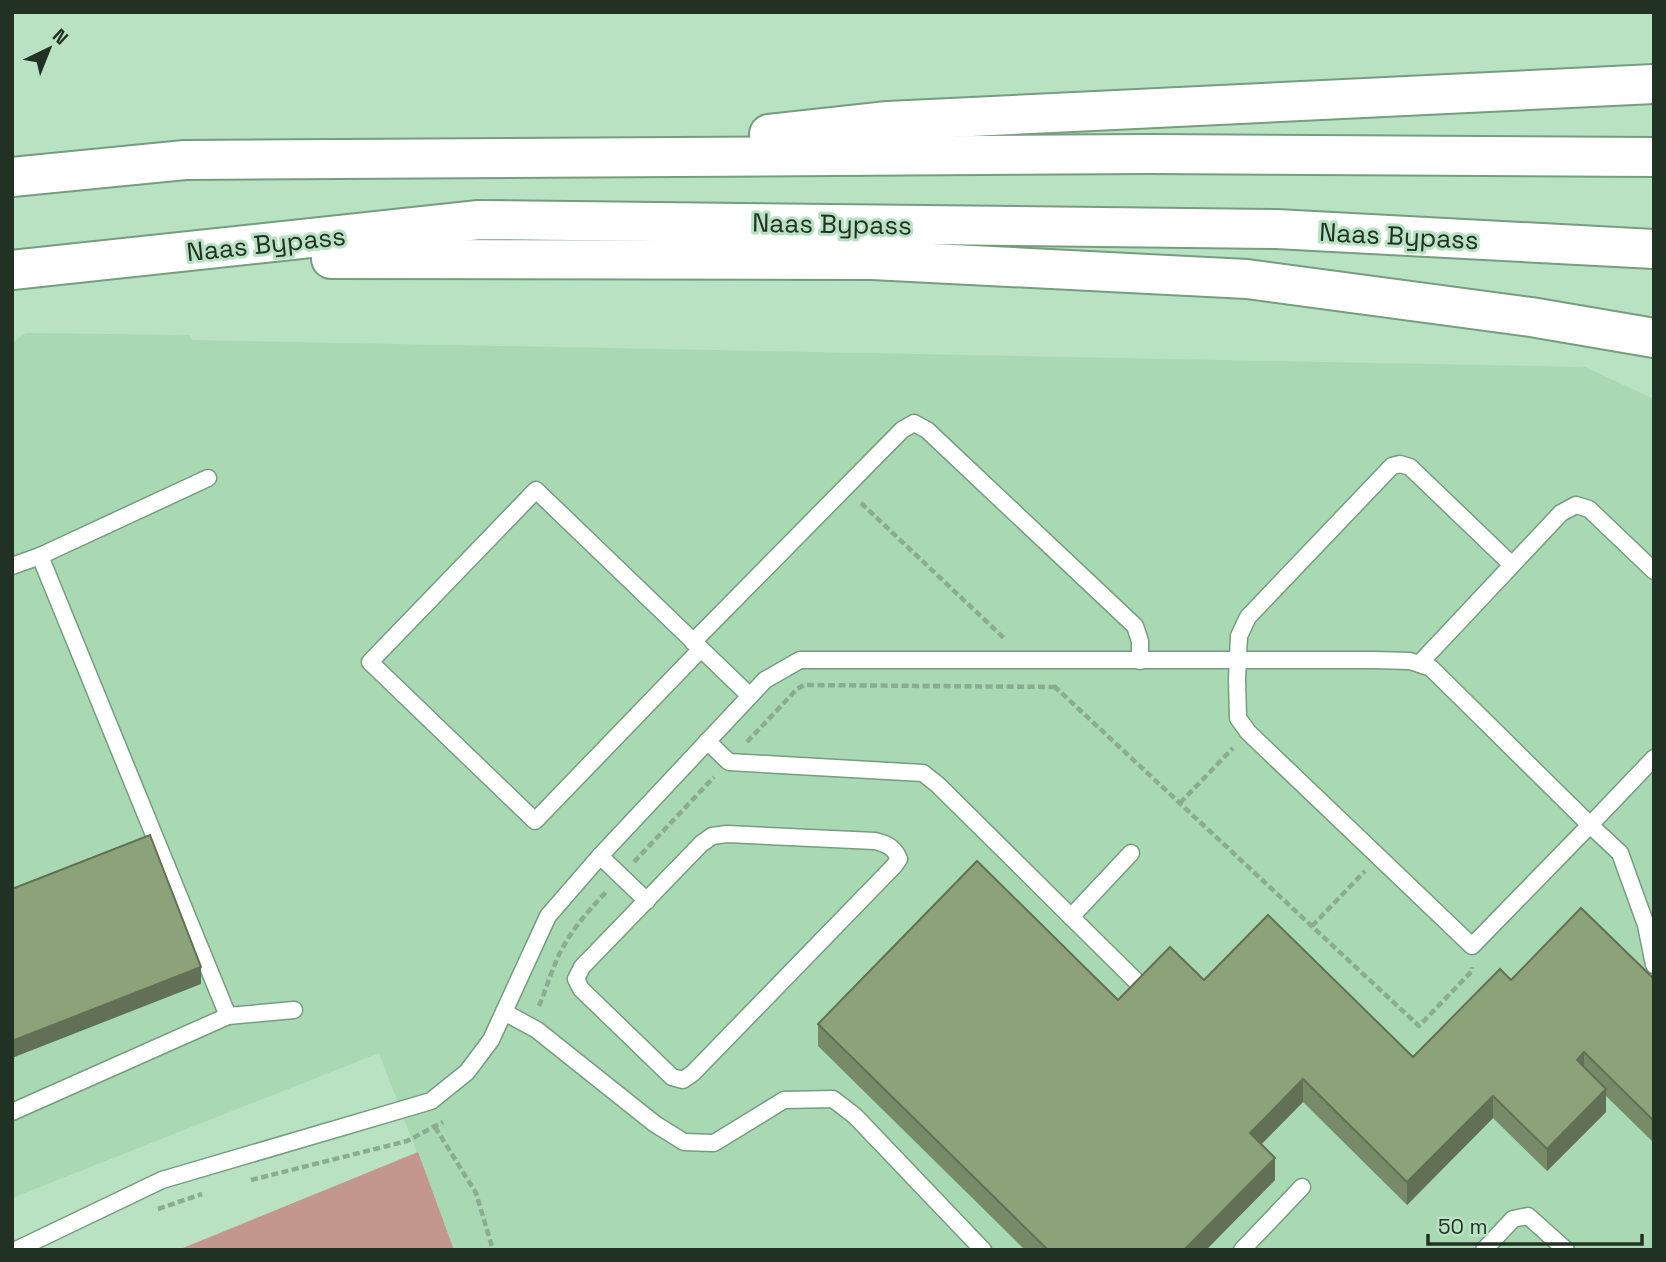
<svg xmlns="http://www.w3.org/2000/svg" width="1666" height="1262" font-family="'Space Grotesk',sans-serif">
	<rect width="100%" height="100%" fill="#b8e2c1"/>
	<polygon fill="#a8d9b3" points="26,333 190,335 192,340 1585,367 1654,399 1654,1250 454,1250 379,1053 12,1198 12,343"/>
	<polygon fill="#c4978e" points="418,1152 454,1250 178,1250"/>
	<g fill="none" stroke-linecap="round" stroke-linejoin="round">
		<defs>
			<g id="lane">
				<polyline points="12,566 40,556 208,478"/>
				<polyline points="693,642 902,430 914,423 927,430 1135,626 1140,641 1140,661"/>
				<polyline points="701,649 535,821 370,662 536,490 750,696"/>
				<polyline points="1420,663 1561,513 1576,505 1589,509 1654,571"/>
				<polyline points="707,741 729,762 923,773 938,785 1146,991"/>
				<polyline points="1654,758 1590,825 1620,853 1646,925 1654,965"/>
				<path d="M727 834 875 841C887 844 894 847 899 859L894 866 693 1073 683 1080 672 1077 581 989 576 979 582 967 701 844 712 836Z"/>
				<polyline points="600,856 647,901"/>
				<polyline points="1071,917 1131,853"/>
				<polyline points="504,1012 537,1030 655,1124 684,1142 714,1143 784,1100 833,1099 855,1116 983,1250"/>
				<polyline points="228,1016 294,1010"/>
				<polyline points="12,1112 228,1016 40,556"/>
				<polyline points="16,1250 162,1180 431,1101 467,1072 491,1040 548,916 600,856 765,680 800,660 1373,660 1410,661 1431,668 1590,825 1472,946 1248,732 1238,718 1237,679 1239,636 1248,617 1392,466 1400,464 1410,467 1512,565"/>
				<polyline points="1242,1250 1302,1187"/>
				<polyline points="1484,1250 1513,1219 1528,1216 1566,1250"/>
			</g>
			<g id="highway">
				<polyline points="769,134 888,121 1654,84"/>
				<polyline points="12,177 185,160 1150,154 1654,157"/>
				<polyline points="331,259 872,260 1247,279 1531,317 1654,338"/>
				<polyline points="12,270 479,220 1276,229 1654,249"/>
			</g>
		</defs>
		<use href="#lane" stroke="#759d7e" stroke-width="19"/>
		<use href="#highway" stroke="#759d7e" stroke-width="42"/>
		<g stroke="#8aac91" stroke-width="4.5" stroke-dasharray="7 3.5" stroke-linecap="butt">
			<polyline points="861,503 1005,639"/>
			<polyline points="1054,686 1419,1026 1472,971 1472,967"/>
			<polyline points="747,742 797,689 804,685 1055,687"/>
			<polyline points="1180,803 1233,748"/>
			<polyline points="634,862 714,777"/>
			<polyline points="1312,926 1365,871"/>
			<path d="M539 1006C545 992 549 978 555 964 566 936 586 913 607 891"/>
			<polyline points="435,1127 476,1193 493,1250"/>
			<polyline points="251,1180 407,1141 443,1122"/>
			<polyline points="158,1209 202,1194"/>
		</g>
		<use href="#lane" stroke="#fff" stroke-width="16"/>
		<use href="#highway" stroke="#fff" stroke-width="38"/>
	</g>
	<polygon fill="#788b68" points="1654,979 1654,1143 1606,1096 1606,1112 1547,1171 1493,1118 1407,1205 1303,1102 1261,1144 1275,1180 1206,1250 1025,1250 818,1046 818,1024 1118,1000 1204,980 1413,1057 1511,980"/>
	<g fill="#627155">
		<polygon points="201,967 201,984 12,1058 12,1041"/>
		<polygon points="1584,1052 1584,1075 1577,1060"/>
		<polygon points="1303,1079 1303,1102 1250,1156 1250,1133"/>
		<polygon points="1606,1089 1606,1112 1547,1171 1547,1149"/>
		<polygon points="1493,1096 1493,1118 1407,1205 1407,1182"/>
		<polygon points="1275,1158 1275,1180 1206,1250 1184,1250"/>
	</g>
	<g fill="#8ca279" stroke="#627155" stroke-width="2">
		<polygon points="150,835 201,967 12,1041 12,889"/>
		<polygon points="977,861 1118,1000 1170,947 1204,980 1268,915 1413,1057 1500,969 1511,980 1581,908 1654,979 1654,1121 1584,1052 1577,1060 1606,1089 1547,1149 1493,1096 1407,1182 1303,1079 1250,1133 1275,1158 1184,1250 1048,1250 818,1024"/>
	</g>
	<g text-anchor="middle" stroke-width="6" stroke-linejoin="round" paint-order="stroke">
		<g font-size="26" fill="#213225" stroke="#b8e2c1">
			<text transform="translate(832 224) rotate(1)" y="9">Naas Bypass</text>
			<text transform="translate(1399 236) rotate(3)" y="9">Naas Bypass</text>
			<text transform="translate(266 244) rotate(-6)" y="9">Naas Bypass</text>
		</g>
	</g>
	<rect width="1666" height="1262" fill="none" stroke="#213225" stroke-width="28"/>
	<g transform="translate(49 49) rotate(43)" stroke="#b8e2c1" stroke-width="5" paint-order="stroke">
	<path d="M0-5L12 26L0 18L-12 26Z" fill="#213225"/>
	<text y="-10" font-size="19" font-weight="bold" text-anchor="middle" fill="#213225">N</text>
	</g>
	<path d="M1428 1234v10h214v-10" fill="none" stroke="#213225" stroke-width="3.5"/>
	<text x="1438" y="1234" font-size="21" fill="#213225" stroke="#b8e2c1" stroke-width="5" paint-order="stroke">50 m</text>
</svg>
